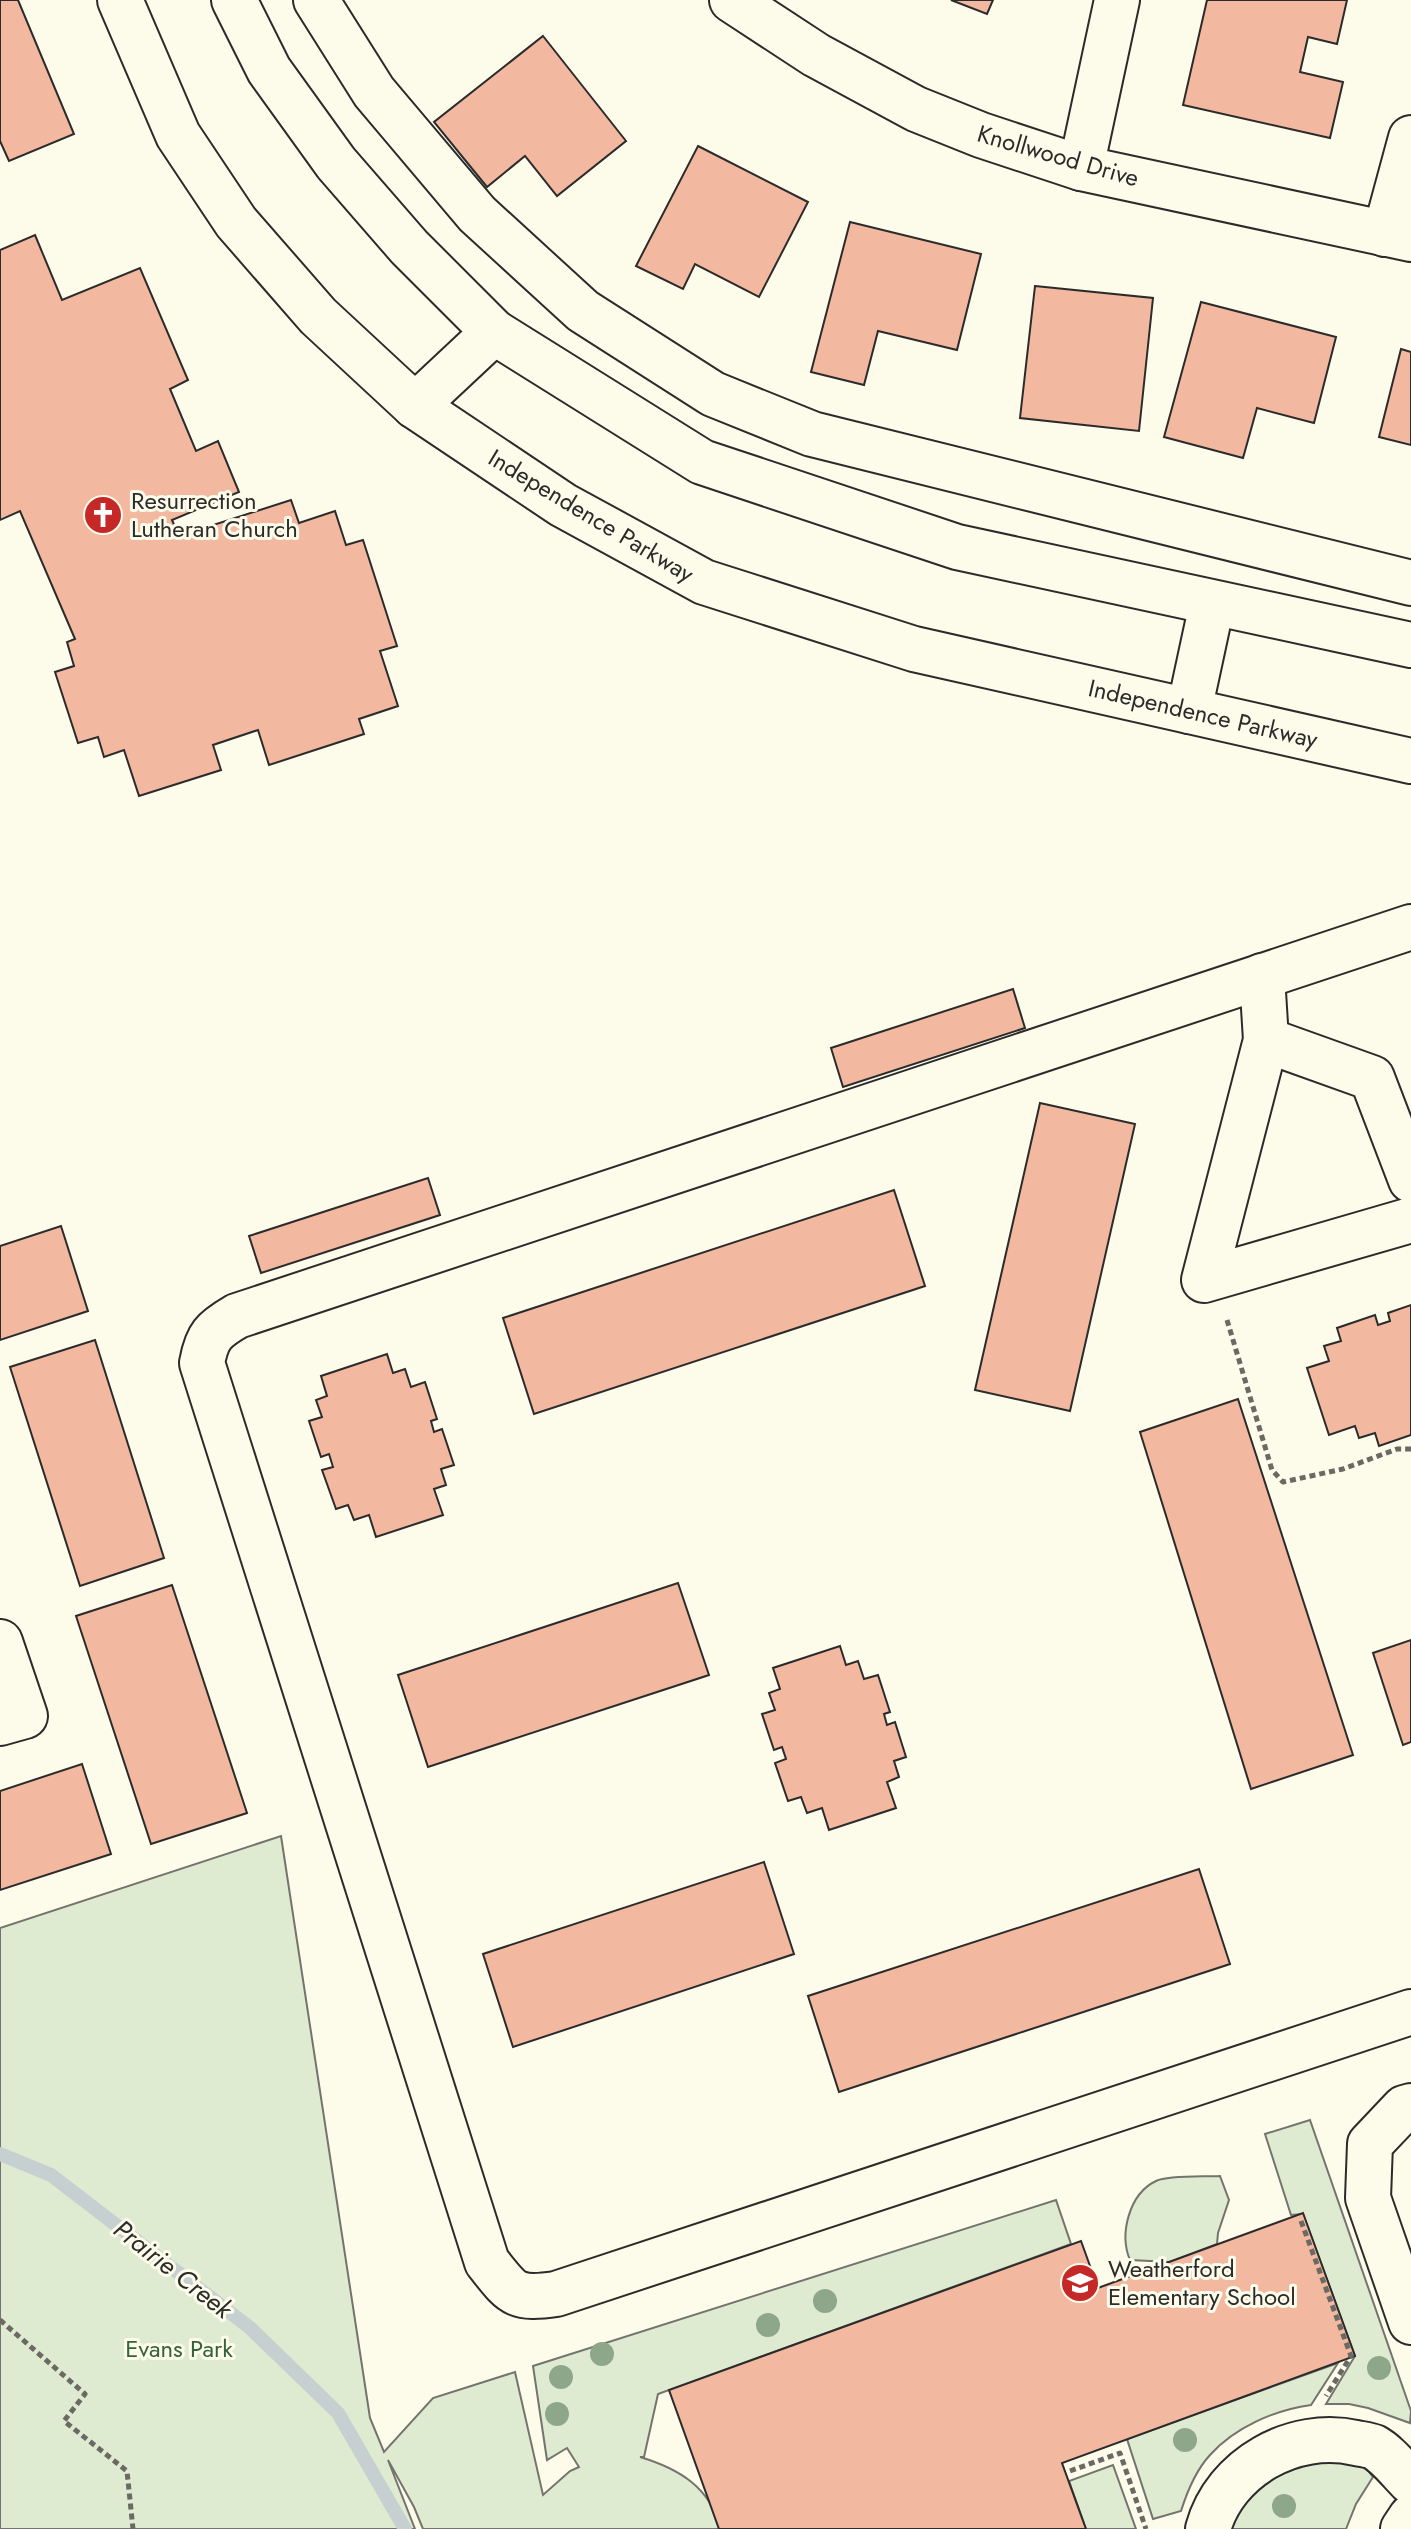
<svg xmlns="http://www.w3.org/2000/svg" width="1411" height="2529" font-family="Jost,sans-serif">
	<rect width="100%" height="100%" fill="#fdfbea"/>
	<g fill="#deebd1" stroke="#74746e" stroke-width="2">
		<path d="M281 1836 370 2418 384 2452 433 2398 515 2372 543 2495 570 2471 579 2467 567 2448 547 2460 533 2366 1056 2200 1071 2244 658 2394 644 2457H640C680 2469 709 2487 722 2529H423L414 2507 388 2460 415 2529H0V1928Z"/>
		<polygon points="1310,2120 1411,2411 1410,2423 1368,2408 1349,2404 1326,2404 1355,2356 1303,2214 1291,2215 1265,2134"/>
		<path d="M1220 2176 1229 2200 1218 2233 1217 2244 1170 2262 1130 2260C1119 2234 1129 2194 1156 2181 1169 2175 1204 2177 1220 2176Z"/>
		<path d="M1338 2363 1311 2405C1275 2410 1235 2427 1210 2455 1197 2469 1187 2492 1181 2511L1153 2519 1127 2439Z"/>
		<path d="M1306 2460C1329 2461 1360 2455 1373 2477L1356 2504 1346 2529H1231C1248 2488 1268 2479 1306 2460Z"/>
		<polygon points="1113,2465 1136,2529 1086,2529 1069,2481"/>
	</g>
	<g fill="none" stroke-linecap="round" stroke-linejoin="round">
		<polyline stroke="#c7d0d0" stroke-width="14" points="0,2154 51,2175 249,2327 338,2413 405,2529"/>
	</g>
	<g fill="#f2b8a0" stroke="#2b2b2b" stroke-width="2">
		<polygon points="0,0 18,0 74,134 9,161 0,141"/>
		<polygon points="951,0 993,0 987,14"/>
		<polygon points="1207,0 1347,0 1337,44 1308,37 1300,72 1343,82 1330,138 1183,105"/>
		<polygon points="543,36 626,141 557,196 525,156 487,187 434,122"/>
		<polygon points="698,146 808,202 759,297 695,264 683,289 636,266"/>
		<polygon points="850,222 981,254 957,350 878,331 864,385 811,372"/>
		<polygon points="35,235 62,300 140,268 188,380 170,389 196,451 218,441 239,492 172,520 179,536 291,500 299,523 335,511 346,545 363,540 397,646 380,651 398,706 359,719 364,734 269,765 258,730 213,745 221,770 139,796 124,750 104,757 98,737 78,743 55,672 74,666 67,642 75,639 20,511 0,520 0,250"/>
		<polygon points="1035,286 1153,298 1139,431 1020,418"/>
		<polygon points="1201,302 1336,337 1314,423 1257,408 1243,458 1164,437"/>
		<polygon points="1401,349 1411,352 1411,445 1379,437"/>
		<polygon points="1013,989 1025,1028 843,1087 831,1048"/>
		<polygon points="1040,1103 1135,1124 1070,1411 975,1390"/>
		<polygon points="428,1178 440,1215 261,1273 249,1236"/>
		<polygon points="894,1190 925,1286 534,1414 503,1318"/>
		<polygon points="61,1226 88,1311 0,1340 0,1246"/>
		<polygon points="1411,1305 1411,1435 1379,1446 1375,1433 1359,1438 1355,1426 1329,1435 1307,1368 1329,1361 1324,1346 1341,1341 1337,1328 1375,1315 1378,1325 1390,1321 1388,1313"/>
		<polygon points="95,1340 164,1558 80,1586 10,1367"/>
		<polygon points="387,1354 393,1373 405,1369 411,1387 425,1382 437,1419 431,1421 434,1432 442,1429 454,1465 441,1469 446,1485 434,1489 443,1515 376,1537 369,1515 354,1520 348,1505 336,1509 322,1470 333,1467 329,1454 321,1457 309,1421 322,1417 316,1400 327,1396 321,1376"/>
		<polygon points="1238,1399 1353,1755 1251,1789 1140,1432"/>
		<polygon points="678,1583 709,1675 428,1767 398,1675"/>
		<polygon points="172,1585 247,1813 151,1844 76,1616"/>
		<polygon points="1411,1640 1411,1742 1403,1745 1373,1653"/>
		<polygon points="840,1646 846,1665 858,1661 864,1679 878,1675 890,1712 884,1714 887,1725 895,1722 906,1757 894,1761 899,1777 887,1782 896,1808 829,1830 822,1808 807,1813 801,1797 788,1801 775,1763 786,1759 782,1747 774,1750 762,1714 775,1710 769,1693 780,1689 773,1668"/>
		<polygon points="82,1764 111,1854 0,1890 0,1791"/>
		<polygon points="764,1862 794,1954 513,2047 483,1954"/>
		<polygon points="1199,1869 1230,1964 839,2092 808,1996"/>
		<polygon points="1303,2213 1355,2356 1062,2463 1086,2529 719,2529 669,2390 1081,2241 1098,2288"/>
	</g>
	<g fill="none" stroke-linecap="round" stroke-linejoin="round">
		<defs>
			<g id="minor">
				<polyline points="316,0 374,92 477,214 583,311 713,394 812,434 1411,583"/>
				<polyline points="732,0 816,55 916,109 981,135 1081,168 1411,239"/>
				<polyline points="1081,168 1117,0"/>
				<polyline points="1385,234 1411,138"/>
				<polyline points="415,406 494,332"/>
				<polyline points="1189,711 1212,604"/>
				<path d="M1411 927 237 1316C213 1330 207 1336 202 1363L487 2262C512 2293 513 2300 556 2294L1411 2012"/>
				<polyline points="1262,976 1266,1040 1204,1280 1411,1220"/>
				<polyline points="1266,1040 1372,1078 1411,1180"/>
				<polyline points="0,1642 25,1716 0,1723"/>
				<polyline points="1411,2106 1404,2108 1370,2144 1368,2198 1411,2322"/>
				<path d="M1208 2529C1225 2467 1294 2429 1356 2443 1361 2444 1369 2445 1374 2447 1387 2454 1400 2471 1411 2482"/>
				<polyline points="1403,2529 1411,2517"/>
			</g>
			<g id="major">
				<polyline points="120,0 178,135 236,222 318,316 415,406 563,505 704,582 914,649 1411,761"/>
				<polyline points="234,0 269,70 336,163 409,247 494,332 702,462 957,547 1411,645"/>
			</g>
		</defs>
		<use href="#minor" stroke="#2b2b2b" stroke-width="48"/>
		<use href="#major" stroke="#2b2b2b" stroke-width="48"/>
		<g stroke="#6a6964" stroke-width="5" stroke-dasharray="6 4" stroke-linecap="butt">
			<polyline points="1227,1320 1272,1470 1283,1482 1343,1469 1397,1449 1411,1449"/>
			<polyline points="1301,2221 1351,2356 1326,2396"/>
			<polyline points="0,2320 85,2394 64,2421 127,2471 133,2529"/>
			<polyline points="1070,2471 1120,2453 1146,2529"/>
		</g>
		<use href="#minor" stroke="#fdfbea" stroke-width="44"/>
		<use href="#major" stroke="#fdfbea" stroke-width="44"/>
	</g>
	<g fill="#8ea78a">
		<circle cx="825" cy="2301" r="12"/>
		<circle cx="768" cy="2325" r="12"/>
		<circle cx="602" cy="2354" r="12"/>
		<circle cx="1379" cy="2368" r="12"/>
		<circle cx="561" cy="2377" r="12"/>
		<circle cx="557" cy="2414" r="12"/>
		<circle cx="1185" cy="2440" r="12"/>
		<circle cx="1284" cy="2506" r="12"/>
	</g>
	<defs>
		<symbol id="church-disc" viewBox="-11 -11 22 22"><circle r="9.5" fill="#c62828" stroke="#fdfbea"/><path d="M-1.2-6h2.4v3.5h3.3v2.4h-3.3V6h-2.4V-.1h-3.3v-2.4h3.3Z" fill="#fff"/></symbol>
		<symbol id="school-disc" viewBox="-11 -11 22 22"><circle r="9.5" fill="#c62828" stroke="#fdfbea"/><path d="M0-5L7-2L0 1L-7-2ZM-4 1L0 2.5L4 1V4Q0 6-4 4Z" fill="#fff"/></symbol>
	</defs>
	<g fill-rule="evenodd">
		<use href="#church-disc" x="81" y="493" width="44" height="44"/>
		<use href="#school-disc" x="1058" y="2261" width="44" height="44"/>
	</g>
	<g text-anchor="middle" stroke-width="6" stroke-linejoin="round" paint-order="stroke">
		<g font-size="24" fill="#2b2b2b" stroke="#fdfbea">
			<text transform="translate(1058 156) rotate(16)" y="8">Knollwood Drive</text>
			<text transform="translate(591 516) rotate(31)" y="8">Independence Parkway</text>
			<text transform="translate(1203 714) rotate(13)" y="8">Independence Parkway</text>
		</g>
		<g font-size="24" fill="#2b2b2b" stroke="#fdfbea" text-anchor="start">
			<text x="131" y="509">Resurrection<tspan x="131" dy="28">Lutheran Church</tspan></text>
			<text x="1108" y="2277">Weatherford<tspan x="1108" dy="28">Elementary School</tspan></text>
		</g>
		<g font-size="24" fill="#34623c" stroke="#fdfbea">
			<text x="179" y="2357">Evans Park</text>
		</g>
		<g font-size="26" font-style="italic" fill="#2b2b2b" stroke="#fdfbea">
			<text transform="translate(173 2269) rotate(38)" y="9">Prairie Creek</text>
		</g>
	</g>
</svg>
